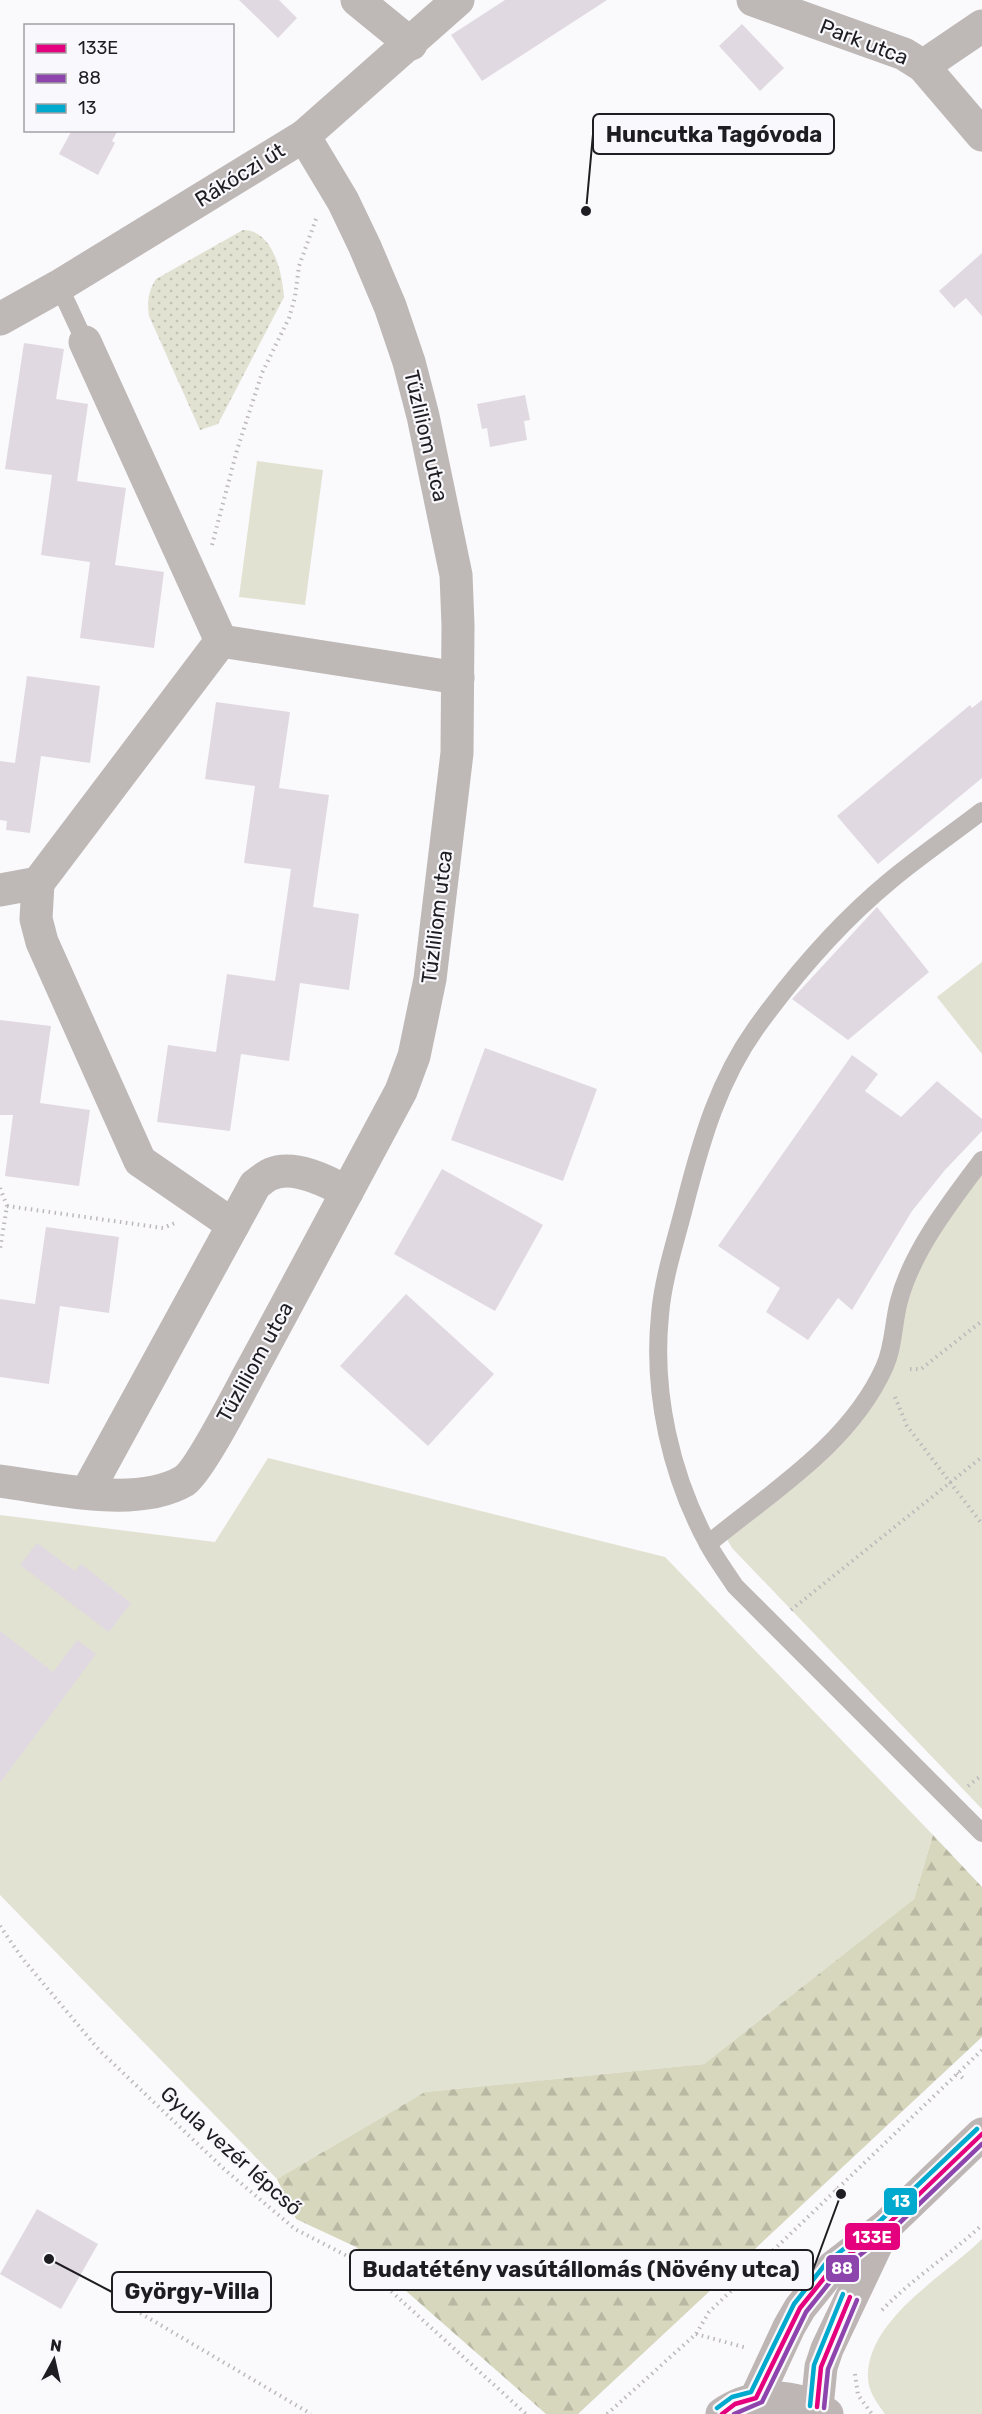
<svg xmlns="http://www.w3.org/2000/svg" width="982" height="2414" font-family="Rubik,sans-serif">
	<defs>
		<pattern id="forest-firs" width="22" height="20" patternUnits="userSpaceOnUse" patternTransform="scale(1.5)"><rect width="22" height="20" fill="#d7d7be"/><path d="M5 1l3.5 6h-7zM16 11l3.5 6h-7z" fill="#b8b8a3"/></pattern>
		<pattern id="park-dots" width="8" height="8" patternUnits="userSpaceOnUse" patternTransform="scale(1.5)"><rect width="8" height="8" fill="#e2e2d2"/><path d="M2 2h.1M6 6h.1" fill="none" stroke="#c1c1b4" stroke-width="1.8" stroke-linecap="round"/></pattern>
	</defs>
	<rect width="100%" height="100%" fill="#faf9fc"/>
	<g fill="#e2e2d2">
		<polygon points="257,461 323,470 305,605 239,597"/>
		<polygon points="982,962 982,1054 937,997"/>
		<polygon points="982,1160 982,1809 732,1548 723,1532 861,1409 899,1300"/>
		<polygon points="268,1458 665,1557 933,1835 914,1899 704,2064 425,2092 277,2179 0,1895 0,1515 215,1542"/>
		<path d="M982 2239V2414H885C877 2403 868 2391 868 2377 867 2319 946 2275 982 2239Z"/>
	</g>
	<polygon fill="url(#forest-firs)" points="933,1835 982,1887 982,2037 578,2414 546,2414 356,2247 296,2219 277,2179 425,2092 704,2064 914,1899"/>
	<path fill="url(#park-dots)" d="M243 230C273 230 282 272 284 297L218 424 200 430 149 316C147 301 148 292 156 279Z"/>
	<g fill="#e1d9e2">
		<polygon points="239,0 279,0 297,18 278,38"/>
		<polygon points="505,0 607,0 482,81 451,35"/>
		<polygon points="742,24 784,68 760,91 719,46"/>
		<polygon points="72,130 118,130 112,141 115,143 98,175 59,154"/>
		<polygon points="982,253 982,316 966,298 954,308 939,291"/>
		<polygon points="24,343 64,349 56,399 88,404 77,481 126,488 115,565 164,572 154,648 80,638 90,562 41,555 52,475 5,469"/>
		<polygon points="525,395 530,420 524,421 527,440 490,447 487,428 482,429 477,404"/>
		<polygon points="27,676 100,686 90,763 41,756 30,833 6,830 7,821 0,820 0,761 15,763"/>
		<polygon points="982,700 982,778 878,864 837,816 970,705 972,708"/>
		<polygon points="216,702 290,712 279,788 329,795 313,907 359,914 349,990 300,983 289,1061 241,1054 230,1131 157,1122 168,1045 216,1052 227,974 275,981 291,869 244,863 255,786 205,779"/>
		<polygon points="877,907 929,972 848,1040 792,999"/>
		<polygon points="0,1020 51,1026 40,1103 90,1110 79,1186 5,1176 13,1115 0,1115"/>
		<polygon points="485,1048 597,1089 563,1181 451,1140"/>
		<polygon points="852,1055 878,1074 865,1091 901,1117 937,1081 982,1119 982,1131 945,1170 912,1211 852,1310 838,1298 808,1340 766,1312 780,1288 718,1246"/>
		<polygon points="442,1169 543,1225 495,1311 394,1254"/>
		<polygon points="46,1227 119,1237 109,1313 60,1306 49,1384 0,1377 0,1299 35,1304"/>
		<polygon points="406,1294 494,1374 428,1446 340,1366"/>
		<polygon points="37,1543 75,1571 81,1564 131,1603 109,1632 20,1565"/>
		<polygon points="0,1631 53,1672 77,1640 96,1654 0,1783"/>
		<polygon points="37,2209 98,2244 61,2309 0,2274"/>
	</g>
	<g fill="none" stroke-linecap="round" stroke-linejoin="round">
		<g stroke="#bdb8ba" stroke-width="4" stroke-dasharray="1.5 4.5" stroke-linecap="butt">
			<polyline points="212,545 237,450 262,373 289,318 295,297 299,266 316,219"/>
			<polyline points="0,1188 7,1206 0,1249"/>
			<polyline points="7,1206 163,1228 175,1223"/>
			<polyline points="910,1369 921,1369 982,1321"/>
			<polyline points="895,1397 907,1426 982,1524"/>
			<polyline points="791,1610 982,1457"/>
			<polyline points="968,1786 982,1775"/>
			<polyline points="0,1926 22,1958 99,2050 224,2169 295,2229 359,2262 526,2414"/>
			<polyline points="957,2073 966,2081"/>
			<polyline points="835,2189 841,2194"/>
			<polyline points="130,2307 311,2414"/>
			<path d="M882 2310C913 2278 950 2255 982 2225"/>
			<polyline points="696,2334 747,2348"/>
			<polyline points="855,2374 858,2395 872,2414"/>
			<polyline points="607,2414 696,2334 709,2312 982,2050"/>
		</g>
		<g stroke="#beb8b6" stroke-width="18">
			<polyline points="59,286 85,342"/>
			<path d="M982 811C952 834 920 856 891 880 840 922 795 974 756 1028 719 1080 702 1138 686 1200 677 1237 663 1277 660 1315 652 1393 671 1476 708 1544 716 1559 726 1572 735 1586L982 1833"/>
			<path d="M708 1544C771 1492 849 1445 884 1368 894 1347 893 1323 899 1301 912 1251 951 1201 982 1160"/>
		</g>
		<g stroke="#beb8b6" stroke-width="33">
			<polyline points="357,0 411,44"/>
			<polyline points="753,0 904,54 923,66 982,135"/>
			<polyline points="923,66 982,26"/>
			<polyline points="0,319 59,286 304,136 458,0"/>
			<polyline points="85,342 221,641"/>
			<polyline points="38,883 36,919 42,942 140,1161 233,1225"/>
			<polyline points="0,890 38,883 221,641 458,678"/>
			<path d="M0 1481C53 1488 136 1509 184 1481 198 1472 236 1399 246 1380 298 1284 349 1188 401 1091L414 1056 430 979 457 753 458 625 456 575 423 416 409 362 390 306 365 247 343 201 304 136"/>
			<path d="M87 1492 255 1185C260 1181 266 1176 271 1174 294 1164 327 1181 347 1192"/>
		</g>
		<g stroke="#bdb6b5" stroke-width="33">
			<polyline points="756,2398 789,2327 800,2308 833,2267 886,2226 982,2134"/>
			<polyline points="817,2407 821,2367 827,2349 882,2233"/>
			<path d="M722 2414C754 2392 795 2393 827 2414"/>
		</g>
		<defs>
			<g id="bus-1">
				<polyline points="817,2407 821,2367 850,2297"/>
				<polyline points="722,2414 735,2404 756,2398 800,2308 833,2267 886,2226 982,2134"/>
			</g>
			<g id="bus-2">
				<polyline points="824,2408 828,2369 857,2300"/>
				<polyline points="734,2414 762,2402 806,2312 838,2272 891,2231 982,2144"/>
			</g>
			<g id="bus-3">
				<polyline points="810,2406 814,2365 843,2294"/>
				<polyline points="717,2408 732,2397 751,2392 794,2304 827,2262 881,2220 977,2129"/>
			</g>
		</defs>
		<use href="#bus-1" stroke="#f9f8fd" stroke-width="9"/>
		<use href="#bus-2" stroke="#f9f8fd" stroke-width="9"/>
		<use href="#bus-3" stroke="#f9f8fd" stroke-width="9"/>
		<use href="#bus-1" stroke="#e5007d" stroke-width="4.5"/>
		<use href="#bus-2" stroke="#8e44ad" stroke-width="4.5"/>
		<use href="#bus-3" stroke="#00a9ce" stroke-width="4.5"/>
	</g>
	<g text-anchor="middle" stroke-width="4.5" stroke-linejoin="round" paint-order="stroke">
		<g font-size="21" fill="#1e1d21" stroke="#f9f8fd">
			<text transform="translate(864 42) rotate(21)" y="7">Park utca</text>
			<text transform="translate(240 175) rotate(-32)" y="7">Rákóczi út</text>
			<text transform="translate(426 436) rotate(77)" y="7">Tűzliliom utca</text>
			<text transform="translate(437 917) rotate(-83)" y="7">Tűzliliom utca</text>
			<text transform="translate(255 1362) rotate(-61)" y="7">Tűzliliom utca</text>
			<text transform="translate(231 2151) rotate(42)" y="7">Gyula vezér lépcső</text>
		</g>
	</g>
	<path fill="none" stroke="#1e1d21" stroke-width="2" d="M586 211L593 134M841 2194L813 2270M49 2259L112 2292"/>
	<g fill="#1e1d21" stroke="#f9f8fd" stroke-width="2">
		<circle cx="586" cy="211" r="6"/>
		<circle cx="841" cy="2194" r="6"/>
		<circle cx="49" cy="2259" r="6"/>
	</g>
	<g fill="#f9f8fd" stroke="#1e1d21" stroke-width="2">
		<rect x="593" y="114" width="241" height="40" rx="6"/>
		<rect x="350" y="2250" width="463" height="40" rx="6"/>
		<rect x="112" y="2272" width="159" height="40" rx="6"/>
	</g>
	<g font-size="22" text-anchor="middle" font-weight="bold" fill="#1e1d21">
		<text x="714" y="142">Huncutka Tagóvoda</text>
		<text x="581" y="2277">Budatétény vasútállomás (Növény utca)</text>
		<text x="192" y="2299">György-Villa</text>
	</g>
	<g stroke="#f9f8fd" stroke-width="2">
		<rect x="883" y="2187" width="35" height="29" rx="6" fill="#00a9ce"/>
		<rect x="844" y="2222" width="57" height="29" rx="6" fill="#e5007d"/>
		<rect x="825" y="2254" width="35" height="29" rx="6" fill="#8e44ad"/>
	</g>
	<g font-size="16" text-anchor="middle" font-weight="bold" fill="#fff">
		<text x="901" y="2207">13</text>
		<text x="872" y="2243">133E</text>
		<text x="842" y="2274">88</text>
	</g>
	<rect x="24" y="24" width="210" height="108" fill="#f9f8fd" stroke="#a1a0a5" stroke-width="1.5"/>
	<rect x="36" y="44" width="30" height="9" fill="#e5007d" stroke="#a1a0a5" stroke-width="1.5"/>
	<text x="78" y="54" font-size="18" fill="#1e1d21">133E</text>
	<rect x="36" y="74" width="30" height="9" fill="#8e44ad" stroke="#a1a0a5" stroke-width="1.5"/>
	<text x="78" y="84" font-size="18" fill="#1e1d21">88</text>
	<rect x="36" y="104" width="30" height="9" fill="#00a9ce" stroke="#a1a0a5" stroke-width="1.5"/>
	<text x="78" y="114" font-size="18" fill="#1e1d21">13</text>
	<g transform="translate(54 2360) rotate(8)" stroke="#f9f8fd" stroke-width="4.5" paint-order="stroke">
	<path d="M0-4.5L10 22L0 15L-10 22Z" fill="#1e1d21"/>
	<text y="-9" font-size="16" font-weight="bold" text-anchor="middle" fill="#1e1d21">N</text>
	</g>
</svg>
